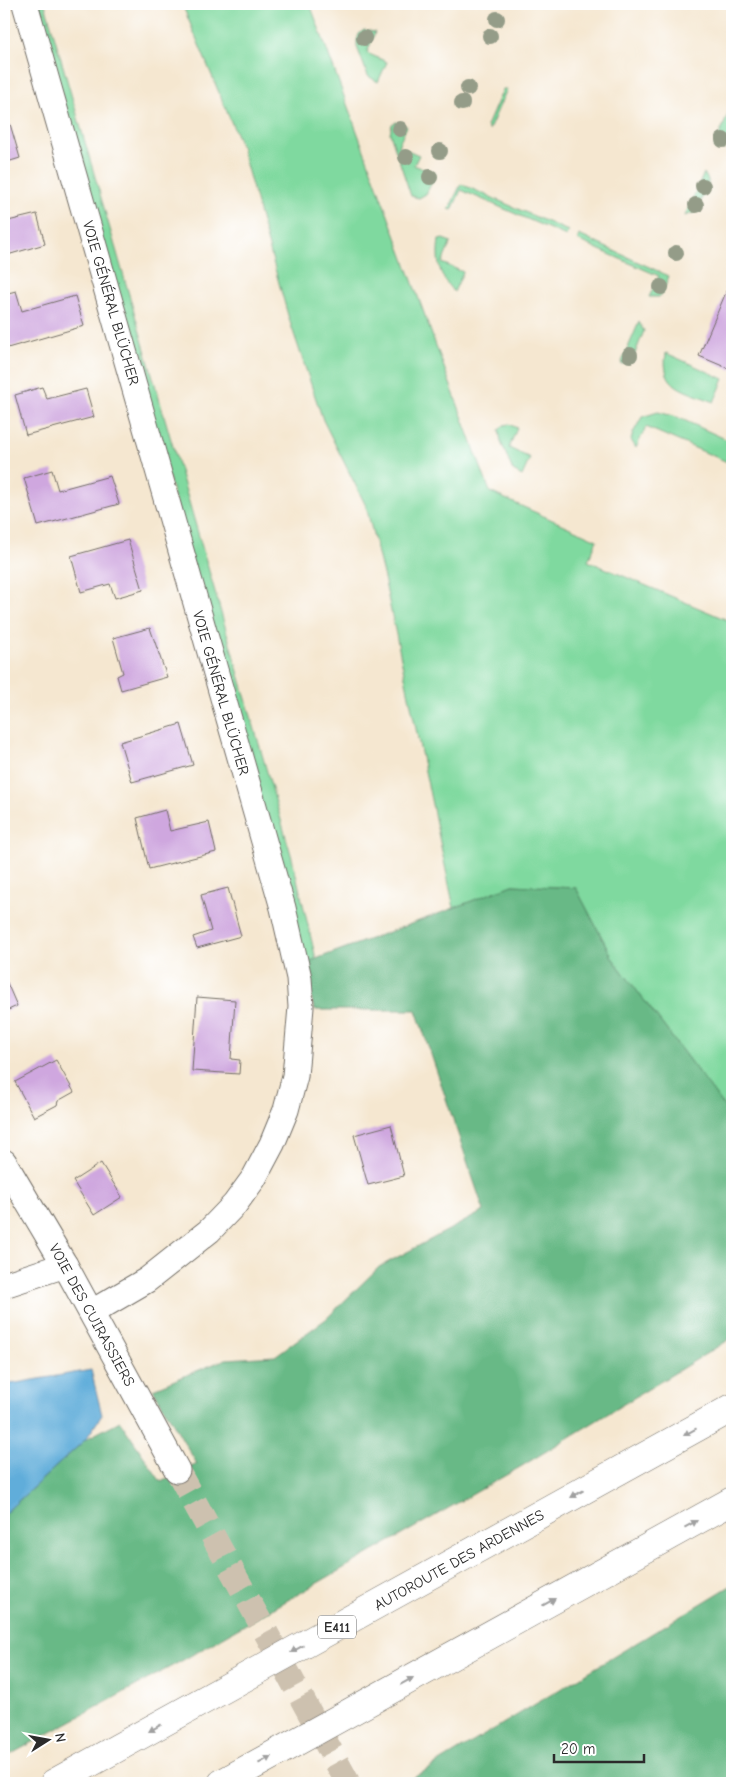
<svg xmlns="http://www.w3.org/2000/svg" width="736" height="1787" font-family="'Comic Neue',sans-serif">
	<rect width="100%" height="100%" fill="#fff"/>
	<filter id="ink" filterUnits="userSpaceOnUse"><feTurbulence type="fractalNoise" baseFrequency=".02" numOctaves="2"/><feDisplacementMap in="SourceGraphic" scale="10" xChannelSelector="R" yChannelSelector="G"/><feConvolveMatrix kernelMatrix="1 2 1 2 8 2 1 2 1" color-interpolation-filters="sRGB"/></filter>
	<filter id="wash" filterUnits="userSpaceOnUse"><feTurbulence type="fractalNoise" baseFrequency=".0096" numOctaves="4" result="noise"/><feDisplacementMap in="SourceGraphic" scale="20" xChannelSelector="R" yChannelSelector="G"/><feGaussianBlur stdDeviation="1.12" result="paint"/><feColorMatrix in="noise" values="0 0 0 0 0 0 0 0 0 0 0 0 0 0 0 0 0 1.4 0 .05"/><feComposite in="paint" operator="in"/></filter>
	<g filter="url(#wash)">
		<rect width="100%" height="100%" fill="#f5e7d0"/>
		<g fill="#7fd99f" stroke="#558265">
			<polygon points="36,4 45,4 292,858 316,959 305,963"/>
			<polygon points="182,4 310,4 490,492 597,540 588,561 732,622 732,1117 613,959 576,888 512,885 454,908 384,578 366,506 323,420 289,319 240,143"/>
			<polygon points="364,30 375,32 367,53 387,62 378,82 368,76 357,47 357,40 359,34"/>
			<polygon points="503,89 507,89 489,130 487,126"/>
			<path d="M731 107C735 120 732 137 722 148H714Z"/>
			<polygon points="396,122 407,126 398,146 419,155 414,165 436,174 426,194 419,198 411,196 390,133 392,124"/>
			<polygon points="704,173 708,180 708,184 696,212 685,216"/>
			<polygon points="461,184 568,231 566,236 461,190 452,210 449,209"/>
			<polygon points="579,235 669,276 663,292 659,297 649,297 659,276 577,240"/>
			<path d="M443 239 451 242 442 263 463 272 454 292C439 277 436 260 439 240Z"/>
			<polygon points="639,322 644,331 632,361 628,363 621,364"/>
			<path d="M666 353 724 379 714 402C686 390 660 389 666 353Z"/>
			<polygon points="658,412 677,417 732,442 732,464 646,427 636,448 631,440 633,433 642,417"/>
			<polygon points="509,424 517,428 509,448 530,458 522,476 513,471 501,442 499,430 504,425"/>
		</g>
		<g fill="#67b986" stroke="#497258">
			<polygon points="512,885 576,888 613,959 732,1117 732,1338 522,1466 185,1659 4,1758 4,1514 86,1439 120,1421 161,1482 197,1464 153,1389 226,1359 275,1356 326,1319 379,1267 484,1211 416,1010 314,1010 305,963 454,908"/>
			<polygon points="732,1585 732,1783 405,1783"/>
		</g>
		<polygon fill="#61adda" stroke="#466c82" points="91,1370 102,1415 86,1439 4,1514 4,1383 10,1384"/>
		<g id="blocks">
			<g fill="#cfa7df">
				<polygon points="10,124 20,158 4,163 4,126"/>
				<polygon points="37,214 45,244 4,256 4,222"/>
				<polygon points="732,278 732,370 699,356"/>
				<polygon points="16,291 22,311 75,296 84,326 4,349 4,294"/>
				<polygon points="42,387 47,399 86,389 94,417 26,435 15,395"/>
				<polygon points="52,470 58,490 110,476 119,504 38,526 24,478"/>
				<polygon points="128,540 143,590 115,598 110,584 81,592 71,556"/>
				<polygon points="150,628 167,677 121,690 117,676 123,673 113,638"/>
				<polygon points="181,724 193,765 132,782 120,742"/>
				<polygon points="165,810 170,831 209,822 216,852 149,869 137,818"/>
				<polygon points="228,888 241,936 197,948 193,937 211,931 201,895"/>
				<polygon points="4,976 17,1006 4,1012"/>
				<polygon points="197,997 235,1000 231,1059 240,1060 239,1074 192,1071"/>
				<polygon points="56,1060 74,1092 58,1101 57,1105 34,1117 15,1082"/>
				<polygon points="391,1125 404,1176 368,1185 354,1135"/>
				<polygon points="101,1163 122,1197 94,1215 73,1181"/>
			</g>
		</g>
	</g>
	<g filter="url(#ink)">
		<use href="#blocks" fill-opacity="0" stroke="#726d65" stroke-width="1"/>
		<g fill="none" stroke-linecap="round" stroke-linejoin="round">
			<polyline stroke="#cdc1af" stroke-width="25" stroke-dasharray="25 12" stroke-linecap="butt" points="177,1470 348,1783"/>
			<defs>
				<g id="street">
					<polyline points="25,4 283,908 299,978 301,1007 295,1076 286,1110 272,1144 254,1178 235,1204 209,1231 147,1280 92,1312"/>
					<polyline points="4,1162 65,1265 177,1470"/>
					<polyline points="4,1285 65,1265"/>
				</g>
				<g id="highway">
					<polyline points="54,1783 732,1408"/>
					<polyline points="222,1783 732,1501"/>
				</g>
			</defs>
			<use href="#street" stroke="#726d65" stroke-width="27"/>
			<use href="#highway" stroke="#726d65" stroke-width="29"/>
			<use href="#street" stroke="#fff" stroke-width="25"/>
			<use href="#highway" stroke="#fff" stroke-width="28"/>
		</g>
		<g fill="#949c88">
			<circle cx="497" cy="19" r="8"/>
			<circle cx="490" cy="36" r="8"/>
			<circle cx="364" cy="38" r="8"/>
			<circle cx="468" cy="88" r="8"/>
			<circle cx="462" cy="103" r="8"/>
			<circle cx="400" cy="129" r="8"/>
			<circle cx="723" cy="140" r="8"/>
			<circle cx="440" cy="151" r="8"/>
			<circle cx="406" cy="157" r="8"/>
			<circle cx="430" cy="177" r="8"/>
			<circle cx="703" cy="186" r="8"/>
			<circle cx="696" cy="205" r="8"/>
			<circle cx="676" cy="253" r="8"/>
			<circle cx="661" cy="287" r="8"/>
			<circle cx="630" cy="355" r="8"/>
		</g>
		<defs><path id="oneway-solid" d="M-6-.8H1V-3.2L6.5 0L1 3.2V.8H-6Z" transform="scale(1.25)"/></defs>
		<g fill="#a0a0a0">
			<use href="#oneway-solid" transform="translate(690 1432) rotate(151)"/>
			<use href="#oneway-solid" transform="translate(577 1494) rotate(151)"/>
			<use href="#oneway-solid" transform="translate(691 1524) rotate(-29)"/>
			<use href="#oneway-solid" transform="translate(549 1602) rotate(-29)"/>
			<use href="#oneway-solid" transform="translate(297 1649) rotate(151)"/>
			<use href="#oneway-solid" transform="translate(407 1681) rotate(-29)"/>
			<use href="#oneway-solid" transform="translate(155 1728) rotate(151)"/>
			<use href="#oneway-solid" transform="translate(265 1760) rotate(-29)"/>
		</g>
	</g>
	<g text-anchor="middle" stroke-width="4" stroke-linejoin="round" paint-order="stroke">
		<rect fill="#fff" stroke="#6b6b6b" stroke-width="1" x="318" y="1615.5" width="38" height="23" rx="4"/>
		<g font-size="14" font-weight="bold" fill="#2b2b2b">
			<text x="337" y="1632">E411</text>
		</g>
		<g font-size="15" fill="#2b2b2b" stroke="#fff">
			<text transform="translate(111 303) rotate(74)" y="5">VOIE GÉNÉRAL BLÜCHER</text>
			<text transform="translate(221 693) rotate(74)" y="5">VOIE GÉNÉRAL BLÜCHER</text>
			<text transform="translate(92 1315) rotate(61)" y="5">VOIE DES CUIRASSIERS</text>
			<text transform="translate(459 1560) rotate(-29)" y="5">AUTOROUTE DES ARDENNES</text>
		</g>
	</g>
	<rect width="736" height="1787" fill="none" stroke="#fff" stroke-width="20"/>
	<g transform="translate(48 1740) rotate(79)" stroke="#ffffff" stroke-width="4" paint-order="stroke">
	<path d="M0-4L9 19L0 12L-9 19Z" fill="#2b2b2b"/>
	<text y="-8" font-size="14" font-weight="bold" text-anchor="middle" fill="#2b2b2b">N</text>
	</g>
	<path d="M554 1754v8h90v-8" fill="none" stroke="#2b2b2b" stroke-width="2.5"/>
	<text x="561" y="1754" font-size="15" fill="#2b2b2b" stroke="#ffffff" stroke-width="4" paint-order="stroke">20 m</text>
</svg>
